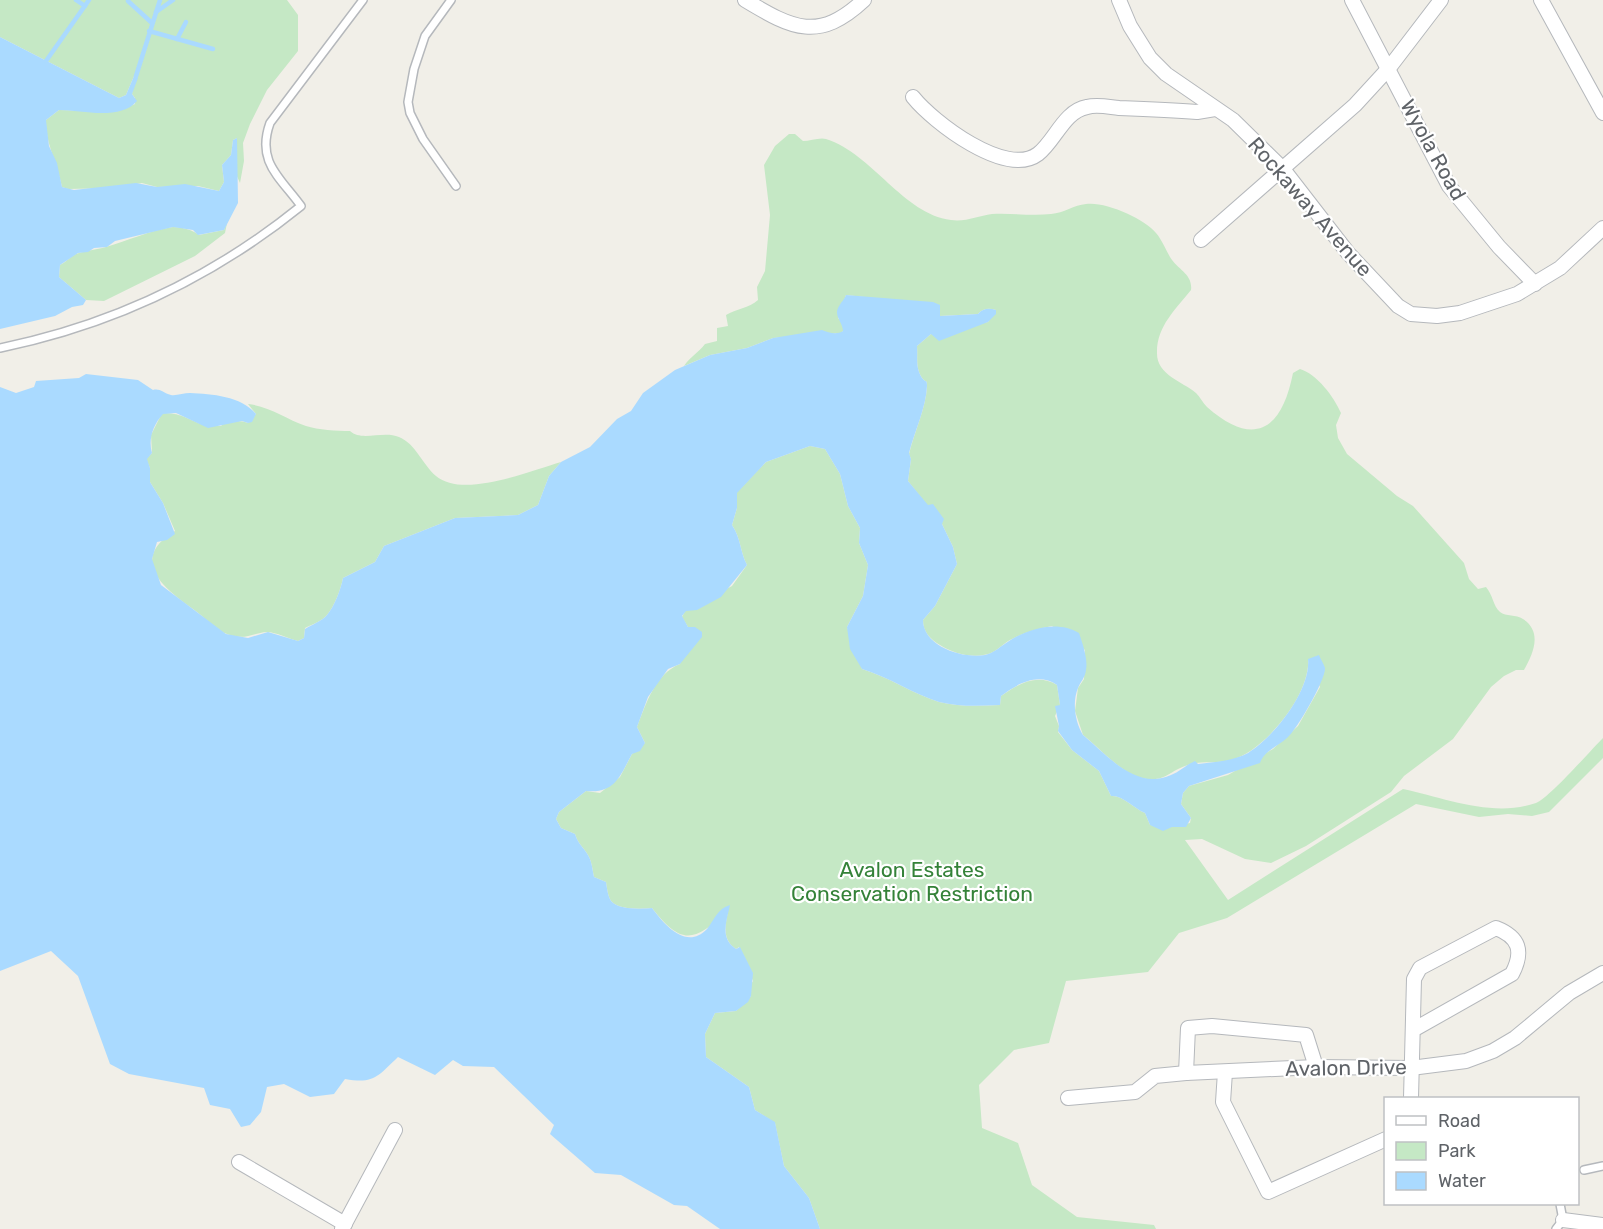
<svg xmlns="http://www.w3.org/2000/svg" width="1603" height="1229" font-family="Rubik,sans-serif">
	<rect width="100%" height="100%" fill="#f1efe8"/>
	<g fill="#c5e8c5">
		<path d="M0 0H287L298 15V51L267 90 250 124 243 143 244 161 240 183 236 174 237 138 233 140 231 155 222 165 224 182 219 191 198 186 157 187 142 183 113 188 68 189 62 187C58 166 44 138 46 120L59 110C85 110 110 116 135 104V98L132 94 134 76 126 95 119 98 0 37Z"/>
		<path d="M789 134H795L803 141C810 141 820 137 826 139 873 154 903 214 951 220 966 222 978 216 992 214 1012 213 1032 216 1051 214 1064 213 1074 205 1086 204 1105 201 1145 219 1156 233 1162 240 1166 250 1170 257 1178 270 1193 274 1191 290 1176 309 1157 326 1157 352 1156 375 1182 381 1196 393 1200 397 1203 403 1207 407 1255 449 1282 429 1293 373L1300 369C1317 374 1334 397 1341 413L1336 425 1338 438 1347 454 1397 496 1413 506 1464 563 1469 579 1478 589 1486 587C1493 595 1493 606 1500 612 1506 617 1516 614 1523 619 1543 632 1533 654 1524 670H1516L1504 676 1491 687 1453 739 1404 776 1391 792 1306 846 1271 863 1245 859 1202 839 1185 840 1228 900 1403 789C1445 798 1493 818 1536 803 1548 799 1591 750 1603 738V758L1549 812 1532 816 1508 814 1479 817 1416 804 1227 918 1179 933 1148 972 1066 981 1049 1043 1014 1050 979 1085 982 1128 1018 1143 1032 1185 1077 1217 1154 1225 1156 1229H820L809 1198 784 1166 775 1123 755 1110 749 1087 706 1057 705 1034 715 1013 736 1011 751 996 749 988 753 981 739 947 736 949C722 940 725 925 728 912 693 941 683 947 652 908 642 909 620 910 612 902 608 898 607 888 606 882L594 877C592 868 592 860 586 852 581 845 578 843 575 834L561 828 556 819 559 812 586 791 600 793 620 777 632 754 645 743 637 727C646 704 655 674 680 664L688 627 682 617 685 611 732 586 747 565C740 552 741 538 732 525L737 508 736 493 766 462 810 446 825 449 840 474 848 506 860 528 859 543 868 565 863 596 847 627 862 669C889 677 913 694 939 702 959 707 980 706 1000 705L1001 696C1018 684 1037 673 1057 685L1060 705 1055 716 1059 726 1058 732 1072 750 1099 771 1111 796C1123 795 1133 808 1145 813L1150 825 1172 827 1190 823 1191 818 1181 804 1183 793 1189 786 1228 775 1273 749 1298 726 1320 687 1308 659C1311 694 1265 751 1231 760 1217 764 1199 760 1185 766 1170 771 1166 781 1147 779 1124 777 1101 749 1083 735L1075 711 1078 688 1084 679 1085 650 1052 626C1038 629 1025 632 1012 639 1005 642 1000 648 993 652 977 660 954 654 940 645 930 639 923 632 923 620L935 606 957 564 953 547 942 524 908 481 911 459 909 454C915 430 926 408 927 386 927 379 926 383 922 378 915 367 918 358 917 346L931 334 988 322 996 310C989 308 983 308 978 314L939 316 873 298 846 295 838 318 843 324V331L841 333 773 338 747 348 710 355 684 366C690 357 698 353 705 344L717 341V328L728 326 726 315C736 309 749 308 758 300L757 287 765 271 770 215 764 165 775 146Z"/>
		<path d="M227 223 225 233 195 256 104 301 86 300 59 277 60 265C66 262 70 257 76 254 86 250 96 250 106 247 127 241 151 230 173 227 182 227 193 230 199 235L224 230Z"/>
		<path d="M248 404C269 406 286 419 306 426 318 430 337 431 350 431 362 442 383 430 399 437 416 444 422 464 436 476 463 499 530 471 561 462L549 476 538 505 518 515 455 518 384 546 375 562 343 578C341 589 334 607 327 615 322 621 311 625 305 628L304 638 298 641C289 639 276 632 267 632 252 633 244 641 227 634 216 630 206 619 197 612 166 590 126 561 175 531L163 503 150 482V468L146 459 152 453 151 435 162 413C181 413 185 418 201 424 207 426 215 426 221 426 227 420 241 420 248 423L256 414Z"/>
	</g>
	<g fill="#aadaff">
		<path d="M0 37 119 98 126 95 134 76 138 78 132 94 137 101C120 121 82 110 59 110L46 120 49 146 57 163 62 187 74 190 136 183 157 187 185 184 219 191 224 182 222 165 231 155 233 140 237 138 238 203 224 230 198 235 193 230 173 227 115 241 107 247 94 248 88 252 78 253 60 265 59 277 86 300 83 305 72 307 55 316 0 329Z"/>
		<path d="M846 295 933 302 940 305V316L978 314C983 308 989 308 996 310V314L988 322 939 341 931 334 917 346C918 358 915 367 922 378 926 383 927 379 927 386 926 408 915 430 909 453L911 459 908 481 928 505 933 504 944 519 942 524 953 547 957 564 935 606 923 620C923 646 962 659 985 655 994 653 1001 646 1009 641 1029 628 1058 620 1079 633 1083 645 1088 659 1086 670 1085 678 1081 681 1078 688 1072 702 1075 722 1083 735 1107 755 1136 791 1171 775 1179 772 1186 765 1195 761L1198 764C1215 762 1233 761 1248 753 1274 737 1311 690 1308 659L1319 655C1320 658 1324 664 1325 668 1326 679 1297 730 1287 738 1278 746 1264 751 1260 763L1189 786 1183 793 1181 804 1191 818 1186 827H1172L1163 831 1150 825 1145 813C1133 808 1123 795 1111 796L1099 771 1072 750 1058 731 1059 726 1055 706 1060 705 1057 685C1038 672 1017 684 1001 696L1000 705C980 706 959 707 939 702 913 694 889 677 862 669L850 649 847 627 863 596 868 565 859 543 860 528 848 506 840 474 825 449 810 446 766 462 737 493V508L732 525C741 538 740 552 747 565L721 597 697 610 686 611 682 616 688 627H695L702 632V637L680 664 668 669 648 697 637 727 645 743 640 751 632 754C620 776 615 794 586 791L559 812 556 819 561 828 575 834C578 843 581 845 586 852 592 860 592 868 594 877L606 882C607 888 608 898 612 902 620 910 642 909 652 908 664 924 686 951 707 929 715 919 717 909 730 905 727 920 719 938 736 949L740 947 753 973 751 996 748 1002 736 1011 715 1013 705 1034 706 1057 749 1087 755 1110 775 1122 784 1166 809 1198 820 1229H720L687 1206 674 1205 621 1175 595 1173 550 1134 554 1125 494 1067 463 1066 453 1060 435 1075 398 1057C377 1077 374 1084 345 1079L334 1094 310 1097 284 1084 267 1087 261 1112 250 1125 241 1127 230 1109 210 1105 204 1088 129 1074 110 1064 78 976 51 951 0 971V387L16 393 34 387 36 381 79 378 86 374 138 380 153 390C160 388 163 393 171 395 176 396 184 393 190 393 212 394 241 396 256 414L252 422 248 423 242 421 208 428 176 413 163 414C153 425 148 439 152 453L147 459 150 468V482L163 503 175 534 167 540 157 542 152 559 161 585 226 634 248 638 268 632 298 641 304 638 305 629C311 625 322 621 327 615 334 607 341 589 343 578L375 562 384 546 455 518 518 515 538 505 549 476 561 462 590 447 617 419 631 411 643 393 675 370 710 355 747 348 773 338 822 330C829 333 837 335 843 331 843 323 834 316 838 308 841 302 844 300 846 295Z"/>
	</g>
	<g fill="none" stroke-linecap="round" stroke-linejoin="round">
		<g stroke="#aadaff" stroke-width="4.5">
			<polyline points="76,0 85,6"/>
			<polyline points="128,1 152,23"/>
			<polyline points="156,12 173,0"/>
			<polyline points="149,31 213,49"/>
			<polyline points="177,39 186,22"/>
			<polyline points="46,61 89,0"/>
			<polyline points="136,76 160,0"/>
		</g>
		<defs>
			<g id="lane">
				<polyline points="451,0 425,36 414,69 408,102 410,113 423,139 456,186"/>
				<path d="M0 348C112 325 212 278 301 206 280 177 256 162 270 123L363 0"/>
				<polyline points="1584,1170 1603,1166"/>
				<polyline points="1556,1229 1563,1220 1560,1204"/>
			</g>
			<g id="street">
				<path d="M745 0C793 29 819 42 864 0"/>
				<polyline points="1119,0 1130,26 1150,58 1166,74 1233,120 1283,169 1348,253 1398,306 1411,314 1437,316 1460,313 1517,294 1560,268 1603,228"/>
				<polyline points="1352,0 1449,186 1499,247 1535,284"/>
				<polyline points="1541,0 1603,113"/>
				<path d="M913 97C933 122 1006 178 1038 154 1055 141 1064 111 1087 107 1097 104 1109 107 1119 108 1145 109 1171 110 1197 112L1215 109"/>
				<polyline points="1201,240 1355,105 1389,68 1441,0"/>
				<polyline points="1225,1072 1223,1102 1268,1192 1386,1139"/>
				<polyline points="1186,1073 1188,1028 1212,1026 1306,1035 1316,1067"/>
				<polyline points="1068,1098 1135,1092 1155,1076 1186,1073 1316,1067 1411,1068 1466,1061 1493,1051 1515,1038 1569,993 1603,973"/>
				<path d="M1411 1098 1414 979 1420 968 1496 928C1519 937 1524 951 1512 974L1413 1030"/>
				<polyline points="239,1162 345,1224"/>
				<polyline points="1563,1220 1603,1225"/>
				<polyline points="342,1229 395,1130"/>
			</g>
		</defs>
		<use href="#lane" stroke="#b5b8bc" stroke-width="10"/>
		<use href="#street" stroke="#b5b8bc" stroke-width="16"/>
		<use href="#lane" stroke="#fff" stroke-width="7"/>
		<use href="#street" stroke="#fff" stroke-width="14"/>
	</g>
	<g text-anchor="middle" stroke-width="4.5" stroke-linejoin="round" paint-order="stroke">
		<g font-size="21" fill="#5f6368" stroke="#fff">
			<text transform="translate(1433 150) rotate(61)" y="7">Wyola Road</text>
			<text transform="translate(1310 207) rotate(49)" y="7">Rockaway Avenue</text>
			<text transform="translate(1346 1068) rotate(-1)" y="7">Avalon Drive</text>
		</g>
		<g font-size="21" fill="#348238" stroke="#fff">
			<text x="912" y="877">Avalon Estates<tspan x="912" dy="24">Conservation Restriction</tspan></text>
		</g>
	</g>
	<rect x="1384" y="1097" width="195" height="108" fill="#ffffff" stroke="#bfc1c3" stroke-width="1.5"/>
	<rect x="1396" y="1116" width="30" height="9" fill="#ffffff" stroke="#bfc1c3" stroke-width="1.5"/>
	<text x="1438" y="1127" font-size="18" fill="#5f6368">Road</text>
	<rect x="1396" y="1142" width="30" height="18" fill="#c5e8c5" stroke="#bfc1c3" stroke-width="1.5"/>
	<text x="1438" y="1157" font-size="18" fill="#5f6368">Park</text>
	<rect x="1396" y="1172" width="30" height="18" fill="#aadaff" stroke="#bfc1c3" stroke-width="1.5"/>
	<text x="1438" y="1187" font-size="18" fill="#5f6368">Water</text>
</svg>
